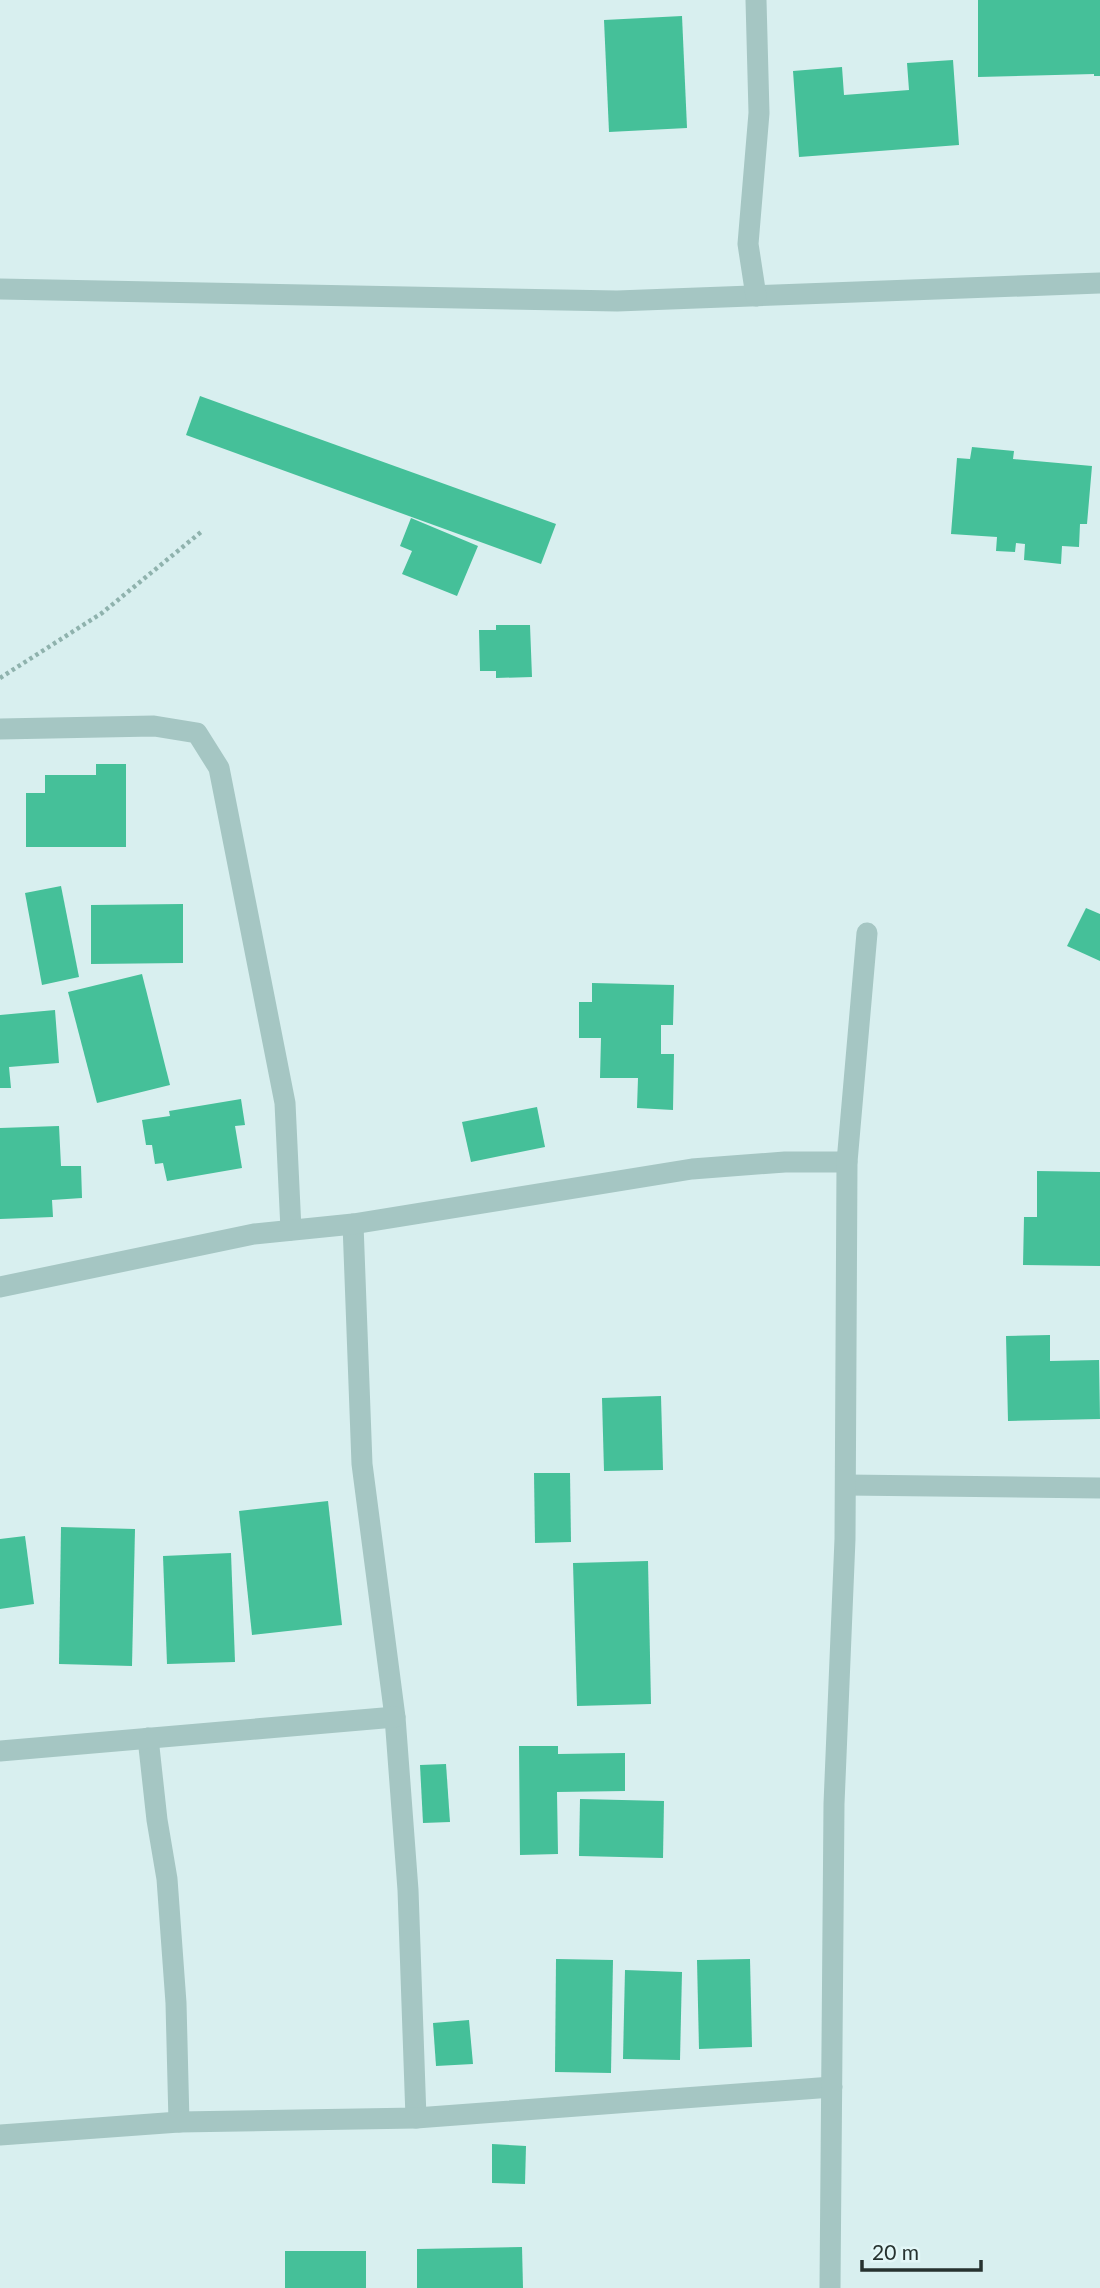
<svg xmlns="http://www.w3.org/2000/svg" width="1100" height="2288" font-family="Lato,sans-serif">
	<rect width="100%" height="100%" fill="#d8efef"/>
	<g fill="#45c099">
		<polygon points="978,0 1100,0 1100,76 1094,76 1094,74 978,77"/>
		<polygon points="682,16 687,128 609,132 604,20"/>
		<polygon points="953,60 959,145 799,157 793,71 842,67 844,95 909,90 907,63"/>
		<polygon points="200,396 556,524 541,564 186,435"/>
		<polygon points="972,447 1014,451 1013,459 1092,466 1087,524 1080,524 1079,547 1062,546 1061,564 1024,560 1025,544 1016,543 1015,552 996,551 997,537 951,534 957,458 970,459"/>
		<polygon points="411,518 478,546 457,596 402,574 412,551 400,546"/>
		<polygon points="496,625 530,625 532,677 496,678 496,671 480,671 479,630 496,630"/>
		<polygon points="96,764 126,764 126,847 26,847 26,793 45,793 45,775 96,775"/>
		<polygon points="61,886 79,977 42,985 25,893"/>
		<polygon points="183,904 183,963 91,964 91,905"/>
		<polygon points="1086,908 1100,914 1100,961 1067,946"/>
		<polygon points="142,974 170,1085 97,1103 68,992"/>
		<polygon points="592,983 674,985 673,1025 661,1025 661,1054 674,1054 673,1110 637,1108 638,1078 600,1078 601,1038 579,1038 579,1002 592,1002"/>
		<polygon points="55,1010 59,1063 9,1067 11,1088 0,1088 0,1015"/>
		<polygon points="241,1099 245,1125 235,1126 242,1168 167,1181 163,1163 155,1164 152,1145 146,1145 142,1120 170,1116 169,1111"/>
		<polygon points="537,1107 545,1147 471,1162 462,1122"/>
		<polygon points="59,1126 61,1166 81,1166 82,1198 52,1200 53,1217 0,1219 0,1128"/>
		<polygon points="1037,1171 1100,1172 1100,1266 1023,1265 1024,1217 1037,1217"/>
		<polygon points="1050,1335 1050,1361 1099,1360 1100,1419 1008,1421 1006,1336"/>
		<polygon points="661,1396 663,1470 604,1471 602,1398"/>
		<polygon points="534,1473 570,1473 571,1542 535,1543"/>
		<polygon points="328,1501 342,1625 252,1635 239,1511"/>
		<polygon points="61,1527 135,1529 132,1666 59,1664"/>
		<polygon points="25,1536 34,1604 0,1609 0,1539"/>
		<polygon points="231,1553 235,1662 167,1664 163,1556"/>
		<polygon points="648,1561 651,1704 577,1706 573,1563"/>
		<polygon points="519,1746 558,1746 558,1754 625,1753 625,1791 557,1792 558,1854 520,1855"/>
		<polygon points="446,1764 450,1822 423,1823 420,1765"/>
		<polygon points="580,1799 664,1801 663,1858 579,1856"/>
		<polygon points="556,1959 613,1960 611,2073 555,2072"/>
		<polygon points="750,1959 752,2047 699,2049 697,1960"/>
		<polygon points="625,1970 682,1972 680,2060 623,2059"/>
		<polygon points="469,2020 473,2064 436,2066 433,2023"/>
		<polygon points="492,2144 526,2146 525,2184 492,2183"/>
		<polygon points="522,2247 523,2288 417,2288 417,2249"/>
		<rect x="285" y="2251" width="81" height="37"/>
	</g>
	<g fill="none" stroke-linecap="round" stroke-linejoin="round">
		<polyline stroke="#8fb2ad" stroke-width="4.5" stroke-dasharray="3.5 3.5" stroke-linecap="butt" points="0,678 102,613 201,532"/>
		<g stroke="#a5c6c3" stroke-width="21">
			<polyline points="0,289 617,301 1100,283"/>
			<polyline points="756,296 748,244 759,113 756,0"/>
			<polyline points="0,729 154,726 197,733 219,768 285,1103 291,1230"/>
			<polyline points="353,1224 362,1464 395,1717 408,1890 416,2118"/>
			<polyline points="0,1287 254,1234 353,1224 692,1169 785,1162 847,1162"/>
			<polyline points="846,1485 1100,1488"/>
			<polyline points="148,1738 157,1820 167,1879 176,2003 179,2122"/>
			<polyline points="0,1751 395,1717"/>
			<polyline points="0,2135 179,2122 416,2118 832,2087"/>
			<polyline points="830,2288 834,1804 845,1539 847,1162 867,933"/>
		</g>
	</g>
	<path d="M862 2260v10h119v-10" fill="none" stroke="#26322f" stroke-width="3.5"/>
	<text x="872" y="2260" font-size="21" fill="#26322f" stroke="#e3f7f7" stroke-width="5" paint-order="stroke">20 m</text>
</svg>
